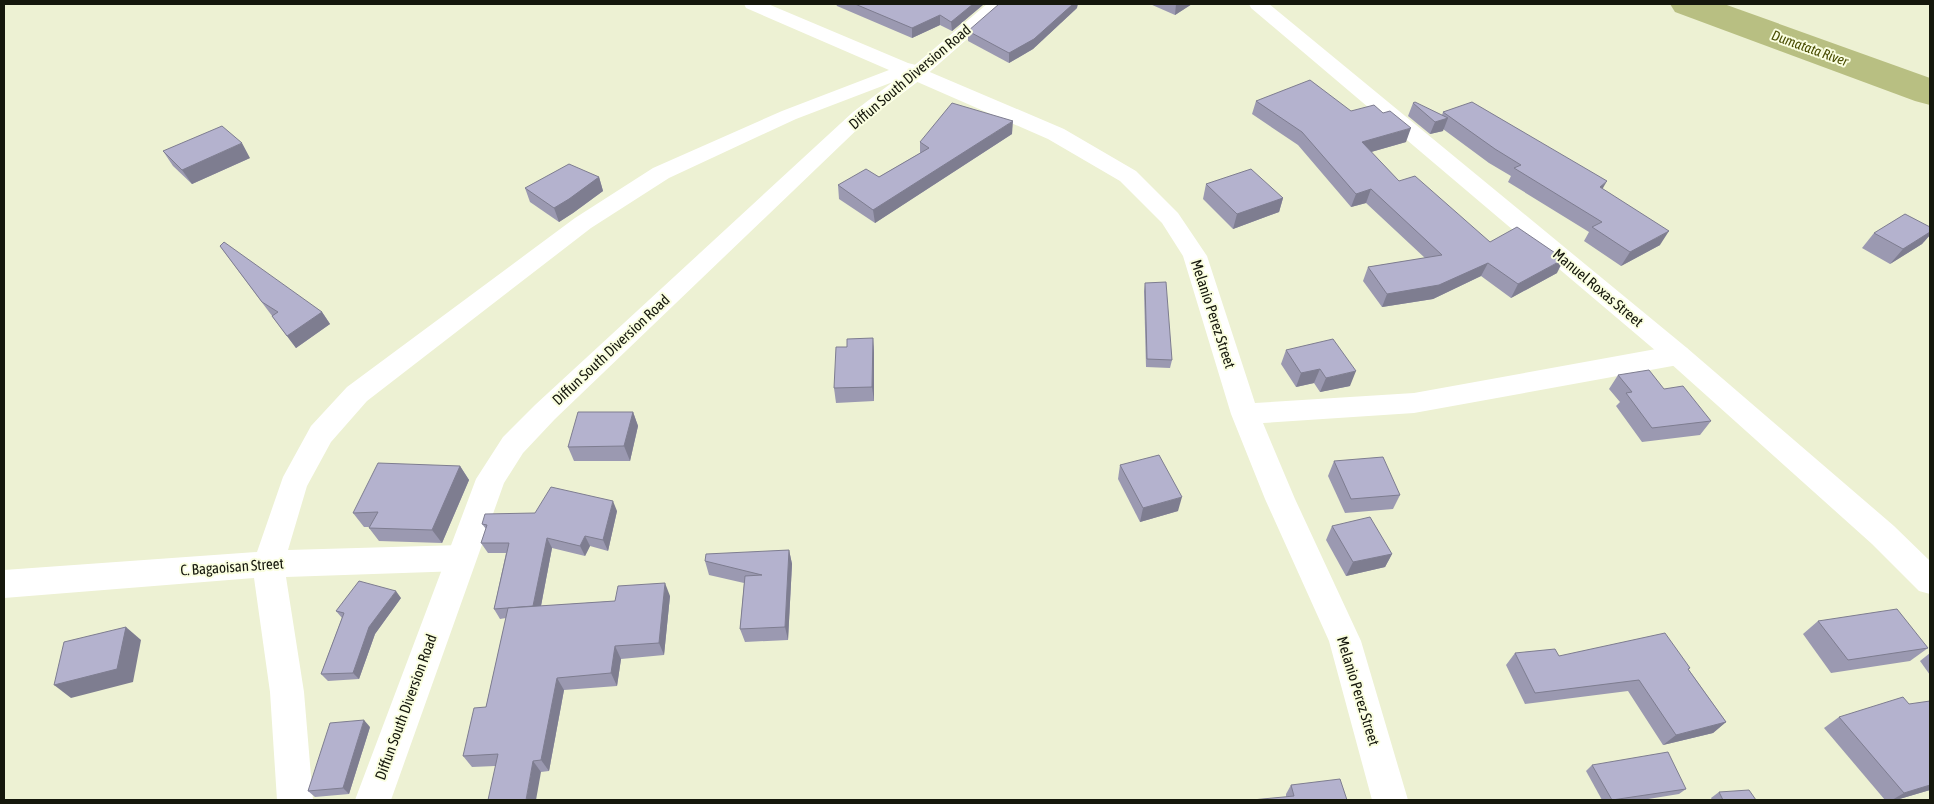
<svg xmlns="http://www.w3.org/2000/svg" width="1934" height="804" font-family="'Asap Condensed',sans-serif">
	<rect width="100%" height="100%" fill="#edf1d3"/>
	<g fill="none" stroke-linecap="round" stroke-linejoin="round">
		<polygon fill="#b8bf82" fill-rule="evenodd" points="1670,4 1724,4 1930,78 1930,105 1915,101 1675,12"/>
		<polygon fill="#fff" fill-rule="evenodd" points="744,4 768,4 908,63 916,65 918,67 1064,129 1136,171 1178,213 1207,256 1255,403 1414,393 1678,345 1687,348 1691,355 1687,362 1678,365 1414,413 1263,423 1295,499 1361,641 1408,800 1372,800 1329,641 1265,499 1231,414 1183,256 1162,223 1120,181 1048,139 906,77 796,119 669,178 591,228 367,401 331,442 307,486 288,550 461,545 472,549 476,558 472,567 461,571 286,577 304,692 313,800 277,800 270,692 254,578 4,598 4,570 257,552 283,477 311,426 347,387 575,218 653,168 782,111 889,70 746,8"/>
		<g fill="#fff" fill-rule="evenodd">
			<polygon points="987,4 1007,4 924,77 867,120 555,419 523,453 504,483 391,800 355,800 476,479 503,437 535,405 853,112 910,69"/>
			<polygon points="1249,4 1269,4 1687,348 1894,526 1930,561 1930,594 1919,591 1872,544 1669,362 1251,8"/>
		</g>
	</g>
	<g fill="#9b99b1">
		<polygon points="836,4 984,4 952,31 940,25 912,38 837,6"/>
		<polygon points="1150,4 1192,4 1175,15"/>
		<polygon points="1077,8 1033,49 1009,63 968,41 968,31"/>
		<polygon points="1256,101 1351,111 1406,142 1371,152 1399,181 1490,242 1557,273 1511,298 1481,276 1433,299 1382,307 1363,281 1368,267 1425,258 1366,203 1351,207 1298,145 1252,114"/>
		<polygon points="1413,103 1442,115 1443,112 1603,189 1660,245 1621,266 1584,241 1589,232 1508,182 1511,176 1489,163 1443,129 1443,131 1430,134 1408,116"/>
		<polygon points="1012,134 875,223 839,199 838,185 879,177 920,153 920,142"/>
		<polygon points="163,151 250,158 192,184 173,166"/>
		<polygon points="599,177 603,191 573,213 559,222 530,202 525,188"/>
		<polygon points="1206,184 1283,198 1279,212 1233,229 1203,199"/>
		<polygon points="1930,227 1930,235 1922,244 1890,264 1862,248 1874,233"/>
		<polygon points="220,246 322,312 330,324 296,348"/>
		<polygon points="1145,283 1172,360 1170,368 1146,367 1144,291"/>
		<polygon points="873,338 874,353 874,401 836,403 834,388 847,347"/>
		<polygon points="1286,350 1350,386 1320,392 1314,383 1296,387 1281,364"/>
		<polygon points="1618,375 1664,389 1711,421 1700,435 1642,442 1616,406 1620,402 1609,389"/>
		<polygon points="633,412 638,426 630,461 574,461 568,447"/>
		<polygon points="1334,461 1400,495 1393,509 1345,513 1328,476"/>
		<polygon points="1120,465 1178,511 1140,522 1118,479"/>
		<polygon points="460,466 469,480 442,543 379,541 369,528 370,527 364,527 353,513"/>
		<polygon points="617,511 608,551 590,546 585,556 552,548 541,606 615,601 670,596 664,655 621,659 617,686 564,690 549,771 541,772 495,766 472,767 463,756 486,707 506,618 500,619 494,609 506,553 488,553 481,543 486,529 482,524"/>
		<polygon points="1332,526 1392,554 1385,567 1346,576 1326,540"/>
		<polygon points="789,550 792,564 788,640 745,642 740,629 744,583 709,575 705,561"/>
		<polygon points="401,598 375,634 359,679 328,681 321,674 342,618 336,611"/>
		<polygon points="1818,621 1928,648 1910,661 1831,673 1803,634"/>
		<polygon points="1515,653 1559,656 1689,670 1726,722 1713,733 1663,745 1628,691 1525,704 1506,665"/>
		<polygon points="1930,653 1930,675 1920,661"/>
		<polygon points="1839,717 1930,790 1896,800 1885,800 1824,728"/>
		<polygon points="370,727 349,794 315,797 308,791"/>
		<polygon points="1592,765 1686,789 1679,794 1642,800 1602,800 1586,771"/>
		<polygon points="1291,785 1347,800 1286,797 1286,794"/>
		<polygon points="1719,792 1756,800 1712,800 1711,798"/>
	</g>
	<g fill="#7e7d90">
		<polygon points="973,4 984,4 952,31 951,22"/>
		<polygon points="1073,4 1078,4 1077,8 1033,49 1009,63 1009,53"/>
		<polygon points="1176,4 1192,4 1175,15"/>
		<polygon points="940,15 940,25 912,38 912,28"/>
		<polygon points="1448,118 1443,131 1430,134 1435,122"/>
		<polygon points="1013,121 1012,134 875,223 873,210"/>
		<polygon points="1411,128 1406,142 1357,156 1362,142"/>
		<polygon points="242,143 250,158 192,184 182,170"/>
		<polygon points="599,177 603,191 573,213 559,222 554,208"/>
		<polygon points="1607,181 1599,195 1600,187"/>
		<polygon points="1371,189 1366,203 1351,207 1356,194"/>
		<polygon points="1283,198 1279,212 1233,229 1237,214"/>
		<polygon points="1669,231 1660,245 1621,266 1630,252"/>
		<polygon points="1930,232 1930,235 1922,244 1890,264 1903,249"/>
		<polygon points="1564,259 1557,273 1511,298 1518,284"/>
		<polygon points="1488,263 1481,276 1433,299 1382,307 1387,294"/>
		<polygon points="322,312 330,324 296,348 287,336"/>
		<polygon points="873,338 874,353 874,401 872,387"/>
		<polygon points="1320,369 1314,383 1296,387 1301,373"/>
		<polygon points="1356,371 1350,386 1320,392 1326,378"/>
		<polygon points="633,412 638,426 630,461 624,446"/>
		<polygon points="460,466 469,480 442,543 432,530"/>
		<polygon points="1182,497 1178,511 1140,522 1143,508"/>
		<polygon points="613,501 617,511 608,551 603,540"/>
		<polygon points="585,536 590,546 585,556 580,546"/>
		<polygon points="547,538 552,548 539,616 533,606"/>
		<polygon points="789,550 792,564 788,640 785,627"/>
		<polygon points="1392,554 1385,567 1346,576 1353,562"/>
		<polygon points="665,583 670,596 664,655 659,643"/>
		<polygon points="396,591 401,598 375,634 359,679 353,673 369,627"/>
		<polygon points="126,627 141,640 133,682 71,698 54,685"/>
		<polygon points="615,646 621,659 617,686 611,673"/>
		<polygon points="557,678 564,690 549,771 541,760"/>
		<polygon points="364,720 370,727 349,794 343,788"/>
		<polygon points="1726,722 1713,733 1663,745 1676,735"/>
		<polygon points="533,761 541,772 536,800 526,800"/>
		<polygon points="1930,785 1930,790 1896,800 1892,800 1904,793"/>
	</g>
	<g fill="#b4b2ce" stroke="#7e7d90">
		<polygon points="855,4 973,4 951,22 940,15 912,28"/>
		<polygon points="999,4 1073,4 1034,39 1009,53 968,31"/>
		<polygon points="1310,80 1351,111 1374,105 1383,113 1390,111 1411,128 1362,142 1399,181 1415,176 1490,242 1517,227 1564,259 1518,284 1488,263 1439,285 1387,294 1368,267 1442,255 1371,189 1356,194 1302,132 1256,101"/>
		<polygon points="1415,102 1448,118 1435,122 1413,103"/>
		<polygon points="1472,102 1607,181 1600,187 1669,231 1630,252 1592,227 1602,222 1514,168 1521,165 1495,149 1443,112"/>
		<polygon points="952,103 1013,121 873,210 838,185 866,169 879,177 929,148 920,142"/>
		<polygon points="222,126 242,143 182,170 163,151"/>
		<polygon points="569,164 599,177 569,199 554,208 525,188"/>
		<polygon points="1251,169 1283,198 1237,214 1206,184"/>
		<polygon points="1905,214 1930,227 1930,232 1903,249 1874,233"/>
		<polygon points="224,242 322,312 287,336 272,316 278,312 262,302 220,246"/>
		<polygon points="1166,282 1172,360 1147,359 1145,283"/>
		<polygon points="873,338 872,387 834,388 836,347 847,347 847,339"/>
		<polygon points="1333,339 1356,371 1326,378 1320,369 1301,373 1286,350"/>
		<polygon points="1649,370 1664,389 1683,386 1711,421 1652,428 1626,393 1632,392 1618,375"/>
		<polygon points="578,412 633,412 624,446 568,447"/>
		<polygon points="1159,455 1182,497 1143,508 1120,465"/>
		<polygon points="1383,457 1400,495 1351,499 1334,461"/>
		<polygon points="378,463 460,466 432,530 369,528 378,512 353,513"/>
		<polygon points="551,487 613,501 603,540 585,536 580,546 547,538 533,606 494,609 509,543 481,543 487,525 482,524 485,514 535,513"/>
		<polygon points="1370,517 1392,554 1353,562 1332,526"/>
		<polygon points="789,550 785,627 740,629 745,576 762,575 705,561 706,554"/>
		<polygon points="359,581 396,591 369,627 353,673 321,674 344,613 336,611"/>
		<polygon points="665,583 659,643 615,646 611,673 557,678 541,760 533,761 526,800 488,800 498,754 463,756 474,708 486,707 508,608 615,601 618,586"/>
		<polygon points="1897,609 1928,648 1848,660 1818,621"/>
		<polygon points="126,627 117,669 54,685 64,642"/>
		<polygon points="1665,633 1690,668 1688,669 1726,722 1676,735 1639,680 1535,693 1515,653 1555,649 1559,656"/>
		<polygon points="1903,697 1909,704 1930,701 1930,785 1904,793 1839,717"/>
		<polygon points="364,720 343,788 308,791 330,723"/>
		<polygon points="1668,752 1686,789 1612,800 1592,765"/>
		<polygon points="1340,779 1347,800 1252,800 1294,796 1291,785"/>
		<polygon points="1749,790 1756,800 1723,800 1719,792"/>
	</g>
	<g text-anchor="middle" stroke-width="4" stroke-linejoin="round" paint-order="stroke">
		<g font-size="14" font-style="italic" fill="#484c00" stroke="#fafee0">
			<text transform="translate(1810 48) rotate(20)" y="5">Dumatata River</text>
		</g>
		<g font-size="15" fill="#15170c" stroke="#fafee0">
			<text transform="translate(910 77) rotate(-40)" y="5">Diffun South Diversion Road</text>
			<text transform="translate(1598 288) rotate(40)" y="5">Manuel Roxas Street</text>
			<text transform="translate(1213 314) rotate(72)" y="5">Melanio Perez Street</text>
			<text transform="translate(611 350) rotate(-43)" y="5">Diffun South Diversion Road</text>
			<text transform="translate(232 567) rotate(-4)" y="5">C. Bagaoisan Street</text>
			<text transform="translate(1358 691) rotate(73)" y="5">Melanio Perez Street</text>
			<text transform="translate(406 707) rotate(-70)" y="5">Diffun South Diversion Road</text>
		</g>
	</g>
	<rect width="1934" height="804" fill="none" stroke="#15170c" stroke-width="10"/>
</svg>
